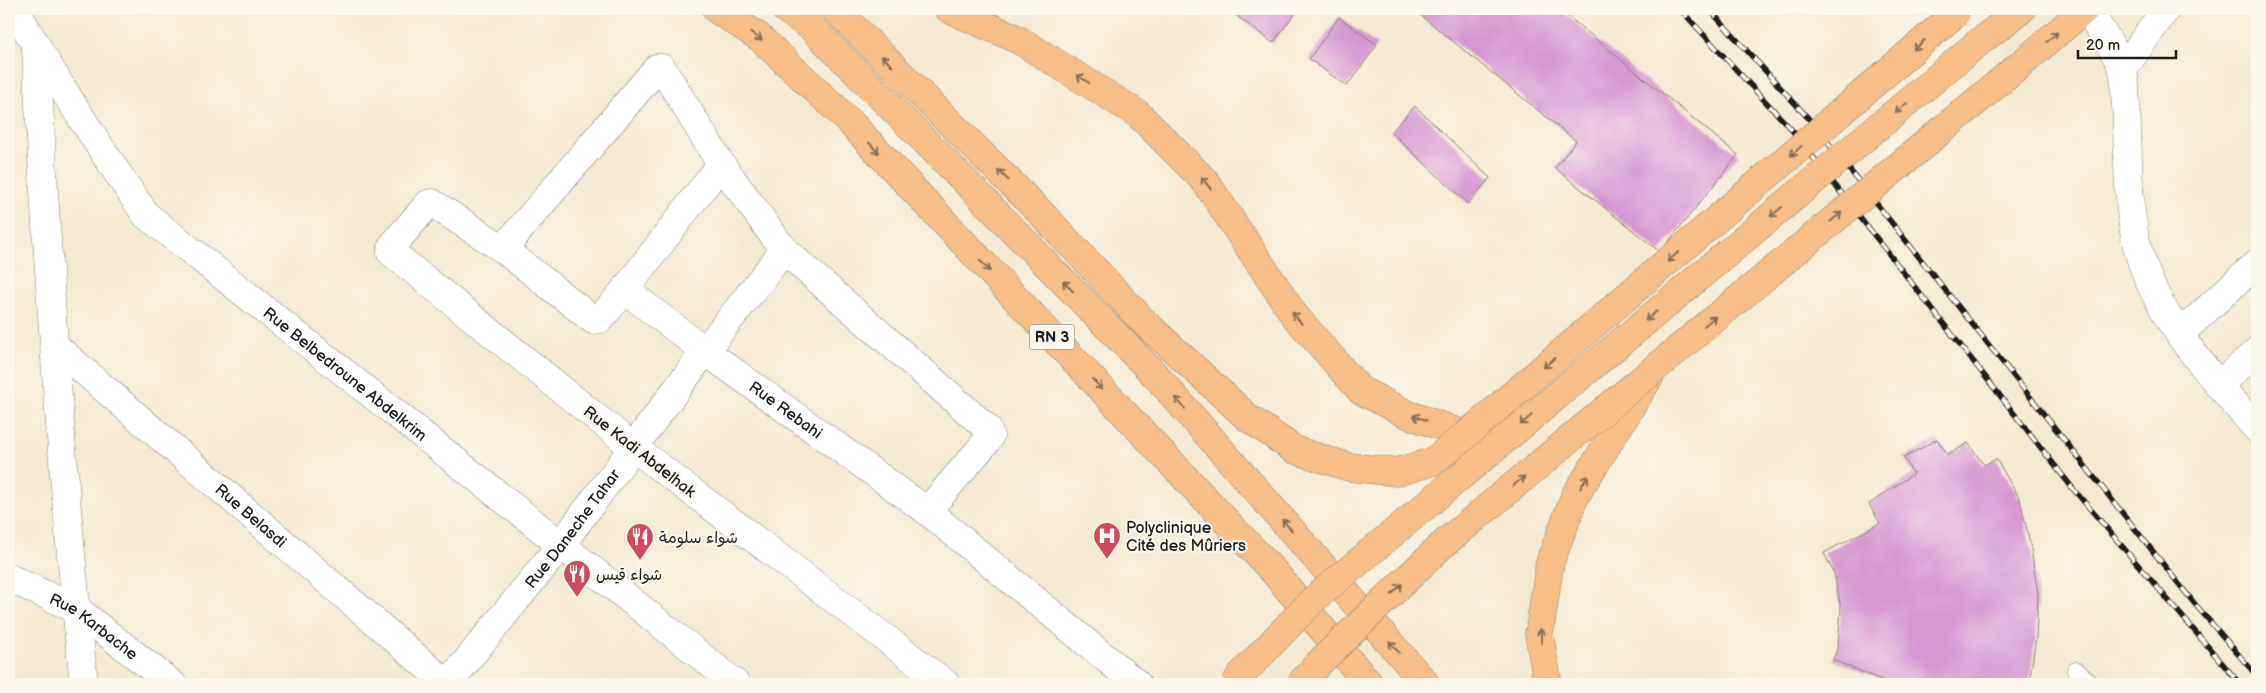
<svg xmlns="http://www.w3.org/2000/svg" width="2266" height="693" font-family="'Balsamiq Sans','Playpen Sans Arabic',sans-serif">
	<rect width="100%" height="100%" fill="#fbf7ec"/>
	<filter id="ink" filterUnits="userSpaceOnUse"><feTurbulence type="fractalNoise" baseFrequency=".02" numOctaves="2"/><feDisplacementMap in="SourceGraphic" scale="10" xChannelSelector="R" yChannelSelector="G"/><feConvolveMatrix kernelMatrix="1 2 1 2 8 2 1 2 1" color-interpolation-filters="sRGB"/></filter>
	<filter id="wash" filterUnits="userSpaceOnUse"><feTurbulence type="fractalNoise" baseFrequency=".0096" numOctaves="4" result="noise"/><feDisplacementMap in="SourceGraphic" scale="20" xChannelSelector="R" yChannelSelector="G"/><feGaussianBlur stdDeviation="1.12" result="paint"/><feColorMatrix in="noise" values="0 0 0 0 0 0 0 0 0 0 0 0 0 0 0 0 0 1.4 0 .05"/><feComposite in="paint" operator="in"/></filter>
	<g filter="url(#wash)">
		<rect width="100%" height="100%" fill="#f4e9d2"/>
		<g id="blocks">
			<g fill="#d696d2">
				<polygon points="1228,9 1298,9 1273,43"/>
				<polygon points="1413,9 1559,9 1738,155 1660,252 1555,168 1576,141"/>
				<polygon points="1339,17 1377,45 1347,86 1309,59"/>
				<polygon points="1415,106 1490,178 1468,204 1391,132"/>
				<polygon points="1937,439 1948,455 1968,443 1984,465 1996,459 2020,499 2031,548 2038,595 2036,637 2029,684 1891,684 1833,660 1838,646 1841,609 1834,573 1824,553 1880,523 1869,504 1913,474 1904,458"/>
			</g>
		</g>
	</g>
	<g filter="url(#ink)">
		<use href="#blocks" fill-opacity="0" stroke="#888277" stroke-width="1"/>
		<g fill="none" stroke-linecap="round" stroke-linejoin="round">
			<defs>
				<polyline id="lane" points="2076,671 2091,684"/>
				<g id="street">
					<path id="s1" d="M15 9C55 80 100 148 146 215L736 684"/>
					<path d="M2087 9C2099 28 2114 47 2122 68 2126 78 2125 94 2126 106 2129 153 2126 200 2137 246 2155 317 2210 375 2257 429"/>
					<path d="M36 48C47 260 61 473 84 684"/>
					<polyline points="2123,69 2166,9"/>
					<polyline points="503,249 657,68 662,68 721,164 784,250 987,428 990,436 987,441 927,511"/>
					<polyline points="625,290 721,164"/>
					<polyline points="2180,334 2257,263"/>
					<path id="s2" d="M55 346 447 684"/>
					<polyline points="2219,385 2257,351"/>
					<path id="s3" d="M9 578 76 609 172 684"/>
					<path id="s4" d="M448 684 560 546 705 351 784 250"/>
					<path id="s5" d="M946 684 633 447 391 252 392 246 428 204 432 203 503 249 593 320 600 319 625 290 705 351 927 511 1137 684"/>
				</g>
				<g id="primary">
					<polyline points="716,9 759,37 847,119 1274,572 1369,684"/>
					<polyline points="785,9 812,28 969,185 1157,377 1426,684"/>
					<polyline points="835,9 1038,210"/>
					<polyline points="949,9 1019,40 1138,114 1205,181 1295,316 1360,390 1407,414 1466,435"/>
					<polyline points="1978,43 2022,9"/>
					<polyline points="2020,65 2085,9"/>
					<polyline points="1548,684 1539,634 1550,562 1575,496 1650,376"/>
				</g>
			</defs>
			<use href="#lane" stroke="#888277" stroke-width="19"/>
			<use href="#street" stroke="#888277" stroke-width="29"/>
			<use href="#primary" stroke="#888277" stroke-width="29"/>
			<use href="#lane" stroke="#fff" stroke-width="18"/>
			<use href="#street" stroke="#fff" stroke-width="28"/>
			<use href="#primary" stroke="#f7be88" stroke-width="28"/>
			<defs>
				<g id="rail">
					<polyline points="1680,9 1791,129 2074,490 2240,684"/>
					<polyline points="1709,9 1810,120 2194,603 2257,676"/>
				</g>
			</defs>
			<use href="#rail" stroke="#1c1c1c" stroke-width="5.5"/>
			<use href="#rail" stroke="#fbf7ec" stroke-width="4" stroke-dasharray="11" stroke-linecap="butt"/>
			<defs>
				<g id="primary-bridge">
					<polyline points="1038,210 1146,324 1248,418 1295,450 1349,467 1396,472 1432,462 1466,435 1956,13"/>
					<polyline points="1236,684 1240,676 1313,600 1978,43"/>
					<polyline points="1300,684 1319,663 1440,547 2020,65"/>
				</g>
			</defs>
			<use href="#primary-bridge" stroke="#888277" stroke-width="29" stroke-linecap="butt"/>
			<use href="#primary-bridge" stroke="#f7be88" stroke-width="28"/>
		</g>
		<defs><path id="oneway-shaft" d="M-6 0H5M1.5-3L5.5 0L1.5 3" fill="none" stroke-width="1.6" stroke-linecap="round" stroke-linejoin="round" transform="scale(1.25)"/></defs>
		<g stroke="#8a6d52">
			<use href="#oneway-shaft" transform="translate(756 36) rotate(37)"/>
			<use href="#oneway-shaft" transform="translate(2052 37) rotate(-41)"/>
			<use href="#oneway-shaft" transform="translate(1919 45) rotate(139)"/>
			<use href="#oneway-shaft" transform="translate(887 61) rotate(-135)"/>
			<use href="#oneway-shaft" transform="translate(1083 79) rotate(-148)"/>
			<use href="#oneway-shaft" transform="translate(1901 108) rotate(140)"/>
			<use href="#oneway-shaft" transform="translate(874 148) rotate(47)"/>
			<use href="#oneway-shaft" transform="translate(1796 151) rotate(139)"/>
			<use href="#oneway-shaft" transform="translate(1003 175) rotate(-135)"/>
			<use href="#oneway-shaft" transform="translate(1206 183) rotate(-128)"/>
			<use href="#oneway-shaft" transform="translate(1776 212) rotate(140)"/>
			<use href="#oneway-shaft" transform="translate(1836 217) rotate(-40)"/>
			<use href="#oneway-shaft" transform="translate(1673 257) rotate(139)"/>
			<use href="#oneway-shaft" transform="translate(985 266) rotate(47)"/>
			<use href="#oneway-shaft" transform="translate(1068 286) rotate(-134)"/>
			<use href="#oneway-shaft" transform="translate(1651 316) rotate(140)"/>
			<use href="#oneway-shaft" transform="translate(1297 318) rotate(-129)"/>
			<use href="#oneway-shaft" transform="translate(1710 321) rotate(-40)"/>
			<use href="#oneway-shaft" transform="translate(1549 363) rotate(139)"/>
			<use href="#oneway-shaft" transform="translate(1097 384) rotate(47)"/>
			<use href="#oneway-shaft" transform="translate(1180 403) rotate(-131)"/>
			<use href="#oneway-shaft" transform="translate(1420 418) rotate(-161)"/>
			<use href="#oneway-shaft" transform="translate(1526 420) rotate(140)"/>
			<use href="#oneway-shaft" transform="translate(1519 481) rotate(-40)"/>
			<use href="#oneway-shaft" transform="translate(1584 482) rotate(-58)"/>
			<use href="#oneway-shaft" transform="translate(1287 525) rotate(-131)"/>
			<use href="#oneway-shaft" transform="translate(1397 589) rotate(-44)"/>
			<use href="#oneway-shaft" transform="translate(1541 636) rotate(-93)"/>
			<use href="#oneway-shaft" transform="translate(1394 647) rotate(-131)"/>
		</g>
	</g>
	<defs>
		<symbol id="hospital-pin" viewBox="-11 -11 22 30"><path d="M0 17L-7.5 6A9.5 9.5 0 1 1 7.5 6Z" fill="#d1495b" stroke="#fbf7ec"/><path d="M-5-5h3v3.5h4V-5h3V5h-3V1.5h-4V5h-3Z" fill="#fff"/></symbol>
		<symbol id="restaurant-pin" viewBox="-11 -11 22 30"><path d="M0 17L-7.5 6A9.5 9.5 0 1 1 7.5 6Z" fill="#d1495b" stroke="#fbf7ec"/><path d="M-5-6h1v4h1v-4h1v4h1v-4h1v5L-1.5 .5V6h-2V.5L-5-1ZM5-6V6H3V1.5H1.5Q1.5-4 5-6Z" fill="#fff"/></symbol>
	</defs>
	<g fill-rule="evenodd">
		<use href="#hospital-pin" x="1091" y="520" width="32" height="43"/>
		<use href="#restaurant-pin" x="624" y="521" width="32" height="43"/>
		<use href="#restaurant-pin" x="561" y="558" width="32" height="43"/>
	</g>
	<g text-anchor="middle" stroke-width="4.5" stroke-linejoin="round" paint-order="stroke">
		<rect fill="#fbf7ec" stroke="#5f5e5a" stroke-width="1" x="1029.5" y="324.5" width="45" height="25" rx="4"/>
		<g font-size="15" font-weight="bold" fill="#1c1c1c">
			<text x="1052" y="342">RN 3</text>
		</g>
		<g font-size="16" fill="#1c1c1c" stroke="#fbf7ec">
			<text dy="6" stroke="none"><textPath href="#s1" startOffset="499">Rue Belbedroune Abdelkrim</textPath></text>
			<text dy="6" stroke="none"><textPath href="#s5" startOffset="1214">Rue Rebahi</textPath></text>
			<text transform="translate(640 451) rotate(38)" y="6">Rue Kadi Abdelhak</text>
			<text dy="6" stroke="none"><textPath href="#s2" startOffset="259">Rue Belasdi</textPath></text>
			<text dy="6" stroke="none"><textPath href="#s4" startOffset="199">Rue Daneche Tahar</textPath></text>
			<text dy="6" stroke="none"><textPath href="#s3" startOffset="98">Rue Karbache</textPath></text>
		</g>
		<g font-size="16" fill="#1c1c1c" stroke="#fbf7ec" text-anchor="start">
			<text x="1126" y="533">Polyclinique<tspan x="1126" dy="18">Cité des Mûriers</tspan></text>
			<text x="659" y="543">شواء سلومة</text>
			<text x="596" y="580">شواء قيس</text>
		</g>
	</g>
	<rect width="2266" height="693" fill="none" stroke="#fbf7ec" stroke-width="30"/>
	<path d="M2078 50v8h98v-8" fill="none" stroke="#1c1c1c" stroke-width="2.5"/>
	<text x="2086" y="50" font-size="15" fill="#1c1c1c" stroke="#fbf7ec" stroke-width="4" paint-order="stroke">20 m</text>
</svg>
